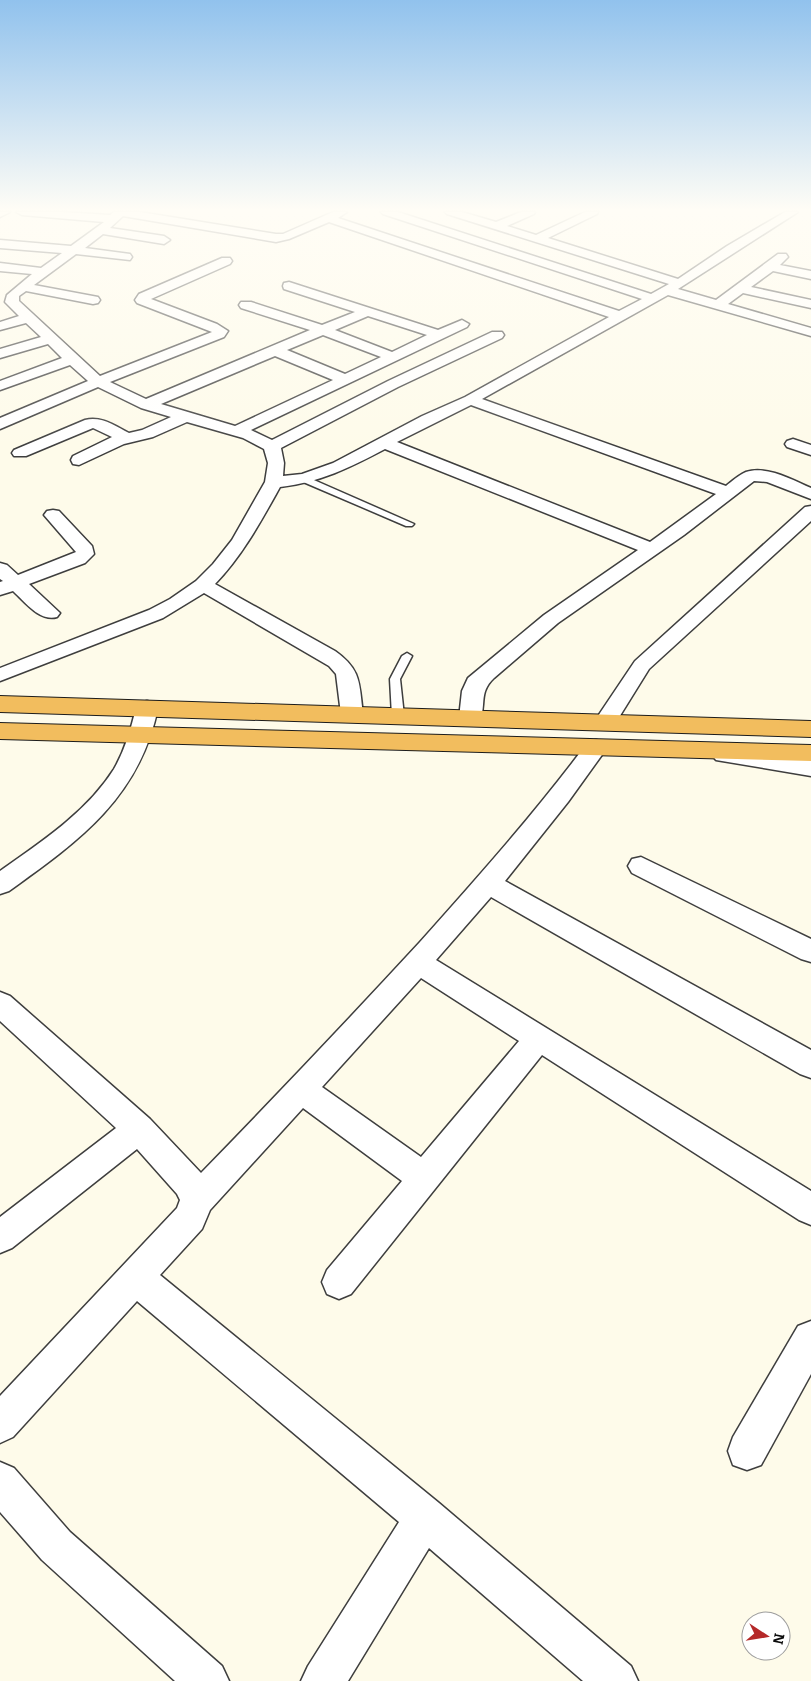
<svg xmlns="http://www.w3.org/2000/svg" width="811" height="1681" font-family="Bitter,serif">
	<rect width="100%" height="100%" fill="#fefbea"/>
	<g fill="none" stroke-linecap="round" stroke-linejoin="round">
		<defs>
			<g id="service">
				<polygon points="301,477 307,477 414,524 412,526 406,526 301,481"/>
				<polygon points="407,653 412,656 400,679 404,716 398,720 392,716 390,679 402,656"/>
			</g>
			<g id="minor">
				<polygon points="0,212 10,212 0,217"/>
				<path d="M16 212H63L110 215 114 212H140L276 234H283L333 212H347L338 218 619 311 642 299 383 214 381 212H398L651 294 669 284 447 214 445 212H462L496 222 521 212H535L534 214 507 226 536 235 585 212H598L597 214 548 238 678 279 727 246 785 212H798L678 289 716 300 778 254H786L788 257 780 265 811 271V279L773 271 751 287 811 300V308L743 293 728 304 811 328V336L668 295 482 399 726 486C732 481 739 475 746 472 766 465 793 480 811 488V499L767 482 754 481 684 535 558 623 494 678C477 694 488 707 478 723L470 725 462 723 459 718 462 691 468 678 544 615 638 550 385 449C349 468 321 482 280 487 261 521 243 555 215 584L335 651C362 670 359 684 363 714L360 719 352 721 344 719 341 714 336 674 329 666 204 593 163 618 0 681V668L149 610 170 599 196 581 213 564 232 540 265 482 268 463 264 449 243 438 187 422 153 437 124 444 79 465 73 464 71 460 73 456 112 437 93 428 26 456H14L12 453 14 450 85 420C102 416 115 426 129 433L142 430 171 417 141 408 98 387 0 429V418L88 381 70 365 0 390V381L62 358 48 344 0 358V349L41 337 26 323 0 330V322L19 316 5 302 7 295 32 274 0 271V263L41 268 62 253 0 248V240L71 246 104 222 22 215ZM123 216 276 242 289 239 329 222 609 317 465 397 422 416 333 463 302 474 283 476 284 463 281 448 398 387 502 338 504 335 502 332H492L388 381 272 440 251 430 467 327 469 324 462 320 438 330 289 282 284 283 283 286 284 289 355 312 322 325 251 302H241L239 305 241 308 310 330 146 399 110 382 224 337 228 331 217 324 151 299 230 264 232 261 230 258H222L139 294 135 300 137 303 212 332 100 376 19 301V296L26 291 93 304 98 303 100 300 98 297 34 285 76 254 130 260 132 257 130 254 85 248 103 234 164 244 170 240 164 236 110 228ZM368 316 427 335 392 352 335 330ZM323 335 381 357 345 374 287 350ZM275 356 333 380 235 426 161 404ZM471 405 716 494 650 542 397 442Z"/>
				<polygon points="793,439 811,445 811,455 787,447 785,444 787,441"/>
				<polygon points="811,506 811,521 649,669 613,727 605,729 597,727 594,722 635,661 805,507"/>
				<path d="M53 510 59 511 92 546 94 554 85 563 29 584 60 613 57 617C40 622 25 602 13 591L0 595V582L3 581 0 579V563L7 565 18 575 76 552 44 515 47 511Z"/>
				<path d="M147 701 155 703 158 708C139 798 80 840 9 891L0 894V871C40 843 87 812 114 769 125 750 131 729 136 708L139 703Z"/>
				<path d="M596 740 604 742 607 747 604 752 568 802 505 881 811 1050V1078L800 1074 491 897 436 960 811 1191V1225L799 1220 542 1055 351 1294 339 1299 327 1294 322 1282 327 1270 402 1181 303 1108 210 1210 202 1229 160 1275 439 1503 631 1666 638 1681H583L429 1548 348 1681H301L308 1666 399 1522 137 1301 13 1437 0 1443V1396L177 1208 180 1200 177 1194 137 1149 12 1248 0 1253V1217L116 1128 0 1021V992L10 996 150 1119 201 1173C275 1097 348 1020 420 942 478 877 536 812 588 742ZM421 978 519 1041 421 1157 322 1087Z"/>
				<polygon points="724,747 811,760 811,776 716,760 712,755 716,750"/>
				<polygon points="641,857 811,939 811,962 801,959 632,873 628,866 632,859"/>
				<polygon points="811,1321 811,1374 761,1465 747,1470 733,1465 728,1451 733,1437 798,1326"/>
				<polygon points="0,1462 14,1468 70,1532 222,1666 229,1681 175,1681 42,1560 0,1512"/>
			</g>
			<g id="trunk">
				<polygon points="0,696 811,721 811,737 0,712"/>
				<polygon points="0,723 811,745 811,761 0,739"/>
			</g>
		</defs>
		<use href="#service" stroke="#3e3e3e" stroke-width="3"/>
		<use href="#minor" stroke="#3e3e3e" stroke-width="3"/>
		<use href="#trunk" stroke="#1c1c1c" stroke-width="2"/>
		<use href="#service" fill="#fff" fill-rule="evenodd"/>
		<use href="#minor" fill="#fff" fill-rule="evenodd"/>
		<use href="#trunk" fill="#f2bd5e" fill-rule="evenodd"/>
	</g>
	<linearGradient id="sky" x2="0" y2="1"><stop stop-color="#91c2ed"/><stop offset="0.47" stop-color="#fffdf6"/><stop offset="1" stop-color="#fffdf6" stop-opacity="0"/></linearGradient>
	<rect width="811" height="447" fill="url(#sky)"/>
	<g transform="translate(766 1636) rotate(102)"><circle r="24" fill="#ffffff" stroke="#9d9d9d"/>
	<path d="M0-4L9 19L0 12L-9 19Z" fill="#b52929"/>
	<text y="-8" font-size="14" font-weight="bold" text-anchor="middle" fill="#0b0b0b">N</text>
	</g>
</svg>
